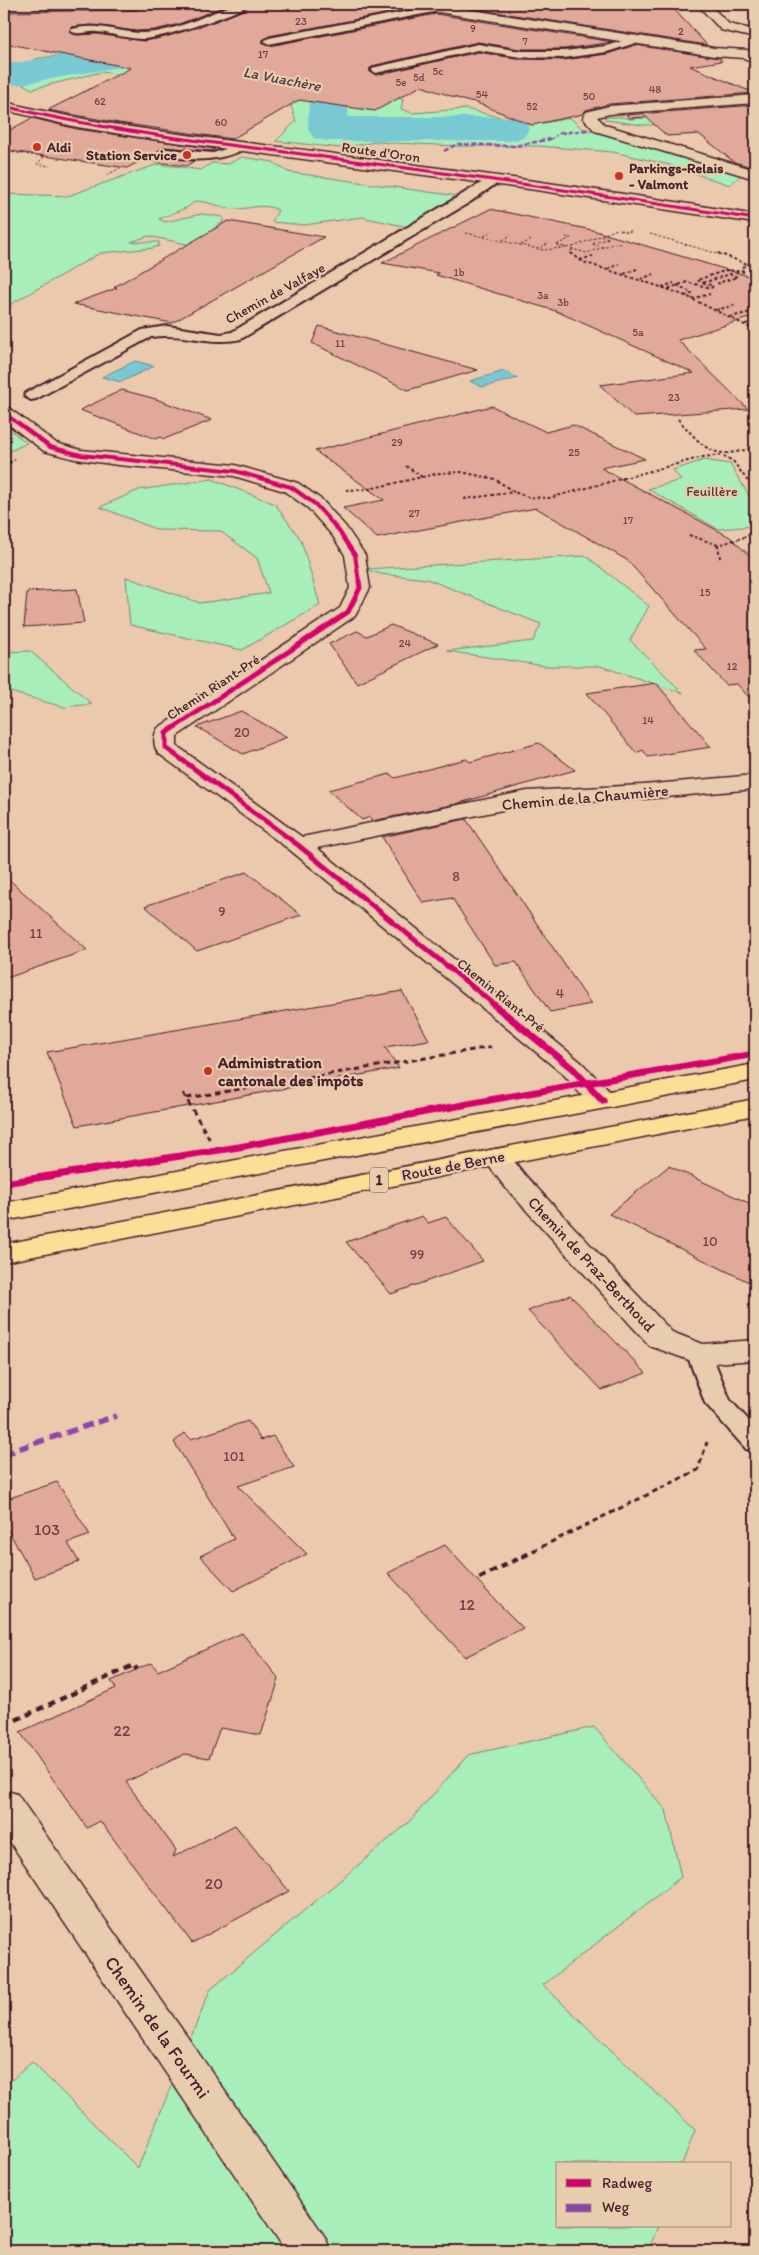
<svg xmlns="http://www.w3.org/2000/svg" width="759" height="2255" font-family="Itim,sans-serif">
	<rect width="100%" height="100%" fill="#eac9ad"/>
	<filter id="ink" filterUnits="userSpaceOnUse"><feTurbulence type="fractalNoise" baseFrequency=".02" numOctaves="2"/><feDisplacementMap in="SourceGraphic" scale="10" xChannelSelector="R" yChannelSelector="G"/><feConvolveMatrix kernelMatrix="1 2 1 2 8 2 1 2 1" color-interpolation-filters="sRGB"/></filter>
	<g filter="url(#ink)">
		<g fill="#a7eeba" stroke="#788672">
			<polygon points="138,40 348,83 403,100 401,109 412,113 466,109 532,125 570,118 582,128 741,175 730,185 666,164 613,152 538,146 458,146 375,142 341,148 276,141 296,121 290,102 268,94 101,72 32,89 4,74 4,61 22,65 33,64 35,59 130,45"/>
			<polygon points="755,113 755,136 750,135 735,123 642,125 606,120 605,117 622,117 630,119 694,114"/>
			<path d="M242 157 273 162 288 172 457 196 408 227 362 217 304 225 272 222 278 210C264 203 253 208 238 209 223 209 209 201 195 201L188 207 159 219 165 222 202 214 223 217V222L212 230 201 247 148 236 131 242H159V246L153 248 100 253 4 308V194L68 196 158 164 201 170 212 163 228 164Z"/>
			<polygon points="4,425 27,443 4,454"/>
			<polygon points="704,460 730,464 755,506 755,526 718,529 648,489 681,480 673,470"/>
			<polygon points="212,479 275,504 301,540 320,605 242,650 130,625 126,577 200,603 269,593 257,558 220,531 158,530 100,507 139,490"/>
			<polygon points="586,556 649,606 630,640 683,693 600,666 545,666 447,651 533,641 541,624 427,579 381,574 365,569"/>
			<polygon points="30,651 92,704 63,707 4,690 4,652"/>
			<polygon points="594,1727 666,1810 681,1877 543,1985 695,2130 682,2164 558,2164 558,2226 658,2226 648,2251 4,2251 4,2087 32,2062 138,2168 210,1990 407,1824 468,1755"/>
		</g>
		<g fill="#79c9d3" stroke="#668590">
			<polygon points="135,361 154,366 121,382 102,377"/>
			<polygon points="504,371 518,378 482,387 470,381"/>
		</g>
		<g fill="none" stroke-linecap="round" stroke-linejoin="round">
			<polygon fill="#79c9d3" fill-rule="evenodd" points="142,41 343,80 349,88 348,117 509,117 523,120 529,129 523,138 509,141 328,141 314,138 308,129 309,96 142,63 16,85 4,81 4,65"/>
		</g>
		<g fill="#e0a99a" stroke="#4a1f2b">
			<polygon points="138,4 231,4 179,24 155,30 135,31 91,25 72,27 69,32 76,35 97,34 143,41 165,37 216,21 243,10 251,4 405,4 411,9 269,36 262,42 269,46 436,14 613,42 564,49 520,49 478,42 376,65 370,68 370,72 376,75 478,52 520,59 564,60 607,54 635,45 719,58 722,61 690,66 754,93 609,104 586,110 583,114 532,125 472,101 469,102 421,86 375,111 299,100 232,139 119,123 48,110 131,68 4,43 4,12 137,10"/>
			<polygon points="444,4 670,5 707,45"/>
			<polygon points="755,105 755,168 734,162 699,134 667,136 646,117 630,118 626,115"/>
			<polygon points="32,118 77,129 215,149 211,151 164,147 157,152 161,156 194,161 186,166 142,160 127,168 4,150 4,133"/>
			<polygon points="490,209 592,230 755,278 755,316 678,340 748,409 634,417 600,385 694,373 556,311 436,275 439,273 382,263"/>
			<polygon points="228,221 324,237 172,323 73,304 117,288 114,287"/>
			<polygon points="319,326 478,370 408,390 312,343"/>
			<polygon points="122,390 156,399 212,420 164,439 160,437 156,439 80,410"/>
			<polygon points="492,406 546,432 573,425 645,459 601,468 730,537 755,561 755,704 737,684 726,685 694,650 706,649 627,560 536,508 377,538 343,508 384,500 315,451"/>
			<polygon points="77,589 84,623 24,627 27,592"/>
			<polygon points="391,625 438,644 357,683 329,644 357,631 367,636"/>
			<polygon points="656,683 711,747 648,757 643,750 636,753 587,693"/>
			<polygon points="241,711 287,737 243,754 197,727"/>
			<polygon points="539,743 575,770 456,804 372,821 370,817 362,820 328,790 390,774 395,778 466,759 470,762"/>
			<polygon points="466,819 558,955 591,1004 550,1012 516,962 495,965 452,898 423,903 382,837"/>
			<polygon points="247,872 301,915 197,951 145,906"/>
			<polygon points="4,875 87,950 4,979"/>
			<polygon points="402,991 429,1040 385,1047 399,1068 77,1126 47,1052"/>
			<polygon points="669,1166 755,1206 755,1285 609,1214"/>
			<polygon points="422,1216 428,1223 446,1217 483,1261 391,1294 346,1242"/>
			<polygon points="570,1295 646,1373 602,1390 528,1311"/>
			<polygon points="248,1421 261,1440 273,1436 294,1467 238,1486 307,1554 233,1591 200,1556 234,1539 174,1442 185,1433 191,1439"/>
			<polygon points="57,1482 90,1535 68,1543 79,1562 35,1578 4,1523 4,1500"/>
			<polygon points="445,1545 497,1602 523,1628 465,1657 388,1573"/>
			<polygon points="242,1633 279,1679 261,1735 220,1728 209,1758 185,1754 126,1782 176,1850 173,1857 235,1825 289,1891 192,1943 100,1821 87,1828 20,1732 116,1688 111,1681 151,1663 158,1671"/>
		</g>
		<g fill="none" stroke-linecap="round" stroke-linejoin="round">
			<defs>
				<g id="lane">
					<polygon points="94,4 104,4 104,5 99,8"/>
					<path d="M236 4H249C238 14 159 39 143 39 127 39 112 33 97 32 88 31 77 36 71 31L72 29C100 22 118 33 144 33 175 32 207 14 236 4Z"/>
					<polygon points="440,5 445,8 444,10 269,44 264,41 269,38"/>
					<polygon points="635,37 639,38 639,42 607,52 564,58 520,57 478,50 376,73 371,70 376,67 478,44 520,51 564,51 606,46"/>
					<path d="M241 144 245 145 247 147 245 149C218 162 190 162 161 154L159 152 165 149 213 153Z"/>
					<path d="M493 176 499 180 497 183 470 202 241 339C211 346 181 332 151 337L36 399 31 400 24 396 26 393 142 330 167 326 221 334 232 332Z"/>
					<polygon points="700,1346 709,1348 730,1400 755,1427 755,1452 746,1449 705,1403 687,1354 691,1348"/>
				</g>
				<g id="street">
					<polygon points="407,4 434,4 714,48 747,50 755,54 755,63 744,58 714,56 413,8"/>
					<polygon points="697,4 709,4 729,24 755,30 755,38 721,30"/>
					<polygon points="755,95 755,103 610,114 597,117 605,125 755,170 755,179 595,131 583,118 586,112 609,106"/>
					<path d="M4 408 10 409 56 443 81 450 235 465 298 483 322 500 346 527 365 555 370 588 355 616 177 736V746L302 837 527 791 643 785 755 775V789L643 799 527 805 317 848 582 1063 613 1095 617 1101 613 1107C590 1112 578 1090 564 1075L290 850 158 753C153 746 153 735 158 728L340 608 350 588 345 555 332 535 308 508 284 491 234 476 118 465 75 459 44 451 4 421Z"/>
					<polygon points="496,1149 506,1151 525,1175 672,1332 703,1344 755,1340 755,1360 700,1364 650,1346 505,1187 482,1157 486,1151"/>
					<polygon points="4,1790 17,1794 211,2071 325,2237 331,2251 286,2251 4,1833"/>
				</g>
				<path id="secondary" d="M4 102C106 127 209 138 313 151 461 171 608 190 755 215V223L529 189 152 139 77 127 4 110Z"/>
				<g id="primary">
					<polygon points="755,1064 755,1080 4,1221 4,1203"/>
					<polygon points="755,1099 755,1115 4,1262 4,1244"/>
				</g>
			</defs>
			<use href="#lane" stroke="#4a1f2b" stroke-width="4"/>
			<use href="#street" stroke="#4a1f2b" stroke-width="3"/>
			<use href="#secondary" stroke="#4a1f2b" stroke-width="3"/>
			<use href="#primary" stroke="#4a1f2b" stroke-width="3"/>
			<g stroke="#4a1f2b" stroke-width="1" stroke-dasharray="2.5 2" stroke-linecap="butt">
				<polyline points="46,10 61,10"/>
				<polyline points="551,139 560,133"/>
				<polyline points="4,151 45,157"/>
				<polyline points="44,157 37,164 50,166"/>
				<polyline points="107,175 120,168"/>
				<polyline points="620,230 628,232 633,230"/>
				<polyline points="466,233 543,250 573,247"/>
				<polyline points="650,234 722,255"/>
				<polyline points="484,236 492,231"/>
				<polyline points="601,236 609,238 592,244 603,247"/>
				<polyline points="566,237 571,238 556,245 567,248"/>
				<polyline points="503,240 511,235"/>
				<polyline points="521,245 531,240"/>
				<polyline points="541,248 549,243"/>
				<polyline points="571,249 587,253 615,243 620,244"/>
				<polyline points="572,255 570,253 573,247 617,229"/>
			</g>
			<g stroke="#4a1f2b" stroke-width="2" stroke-dasharray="3 2.5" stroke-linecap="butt">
				<polyline points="571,253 583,262 667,289"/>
				<polyline points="718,253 755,267"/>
				<polyline points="580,260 593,256"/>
				<polyline points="755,262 742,267 741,269 745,272 727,270 697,280 713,286 711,288 687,282 667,289 686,296 755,330"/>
				<polyline points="608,269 619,264"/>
				<polyline points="624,274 637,269"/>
				<polyline points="641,279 654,274"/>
				<polyline points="703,283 730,274 737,277 718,283 722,285"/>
				<polyline points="677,285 692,293 686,296"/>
				<polyline points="662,287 674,283"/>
				<polyline points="692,299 710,294"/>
				<polyline points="716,310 735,305"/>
				<polyline points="730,317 751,312"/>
				<polyline points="745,324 755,322"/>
				<path d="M678 419C706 450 712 461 755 447"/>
				<polyline points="4,465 15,460"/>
				<polyline points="406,466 422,477"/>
				<polyline points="346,490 369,489 440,473 461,472 495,479 514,492 528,497 549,498 703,457 722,455 733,461 755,491"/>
				<polyline points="464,499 514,492"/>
				<polyline points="689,535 718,545"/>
				<polyline points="720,558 718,545 755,534"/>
			</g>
			<g stroke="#4a1f2b" stroke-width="3" stroke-dasharray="5.5 4" stroke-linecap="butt">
				<polyline points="183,1093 210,1140"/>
				<polyline points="187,1098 491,1047"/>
				<polyline points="533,1551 698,1470 707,1442"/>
			</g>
			<g stroke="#4a1f2b" stroke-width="4.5" stroke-dasharray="7 5" stroke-linecap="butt">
				<polyline points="479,1578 536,1550"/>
				<polyline points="5,1725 134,1665 137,1670"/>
			</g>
			<use href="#lane" fill="#e7ccae" fill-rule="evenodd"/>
			<use href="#street" fill="#e7ccae" fill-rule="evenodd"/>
			<use href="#secondary" fill="#e7ccae" fill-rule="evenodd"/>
			<use href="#primary" fill="#fcde96" fill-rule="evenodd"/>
			<g stroke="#8e44ad" stroke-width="2.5" stroke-dasharray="5 2.5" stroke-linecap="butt">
				<polyline points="560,133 588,130"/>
				<polyline points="444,151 457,144 514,146 551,139"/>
			</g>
			<polyline stroke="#8e44ad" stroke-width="5.5" stroke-dasharray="11 5.5" stroke-linecap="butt" points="4,1456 18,1449 116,1416"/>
			<defs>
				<path id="cycleway-far3" d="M4 106C109 132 217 143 324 157 468 176 612 196 755 219"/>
				<polyline id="cycleway-far2" points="4,413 50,447 81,455 235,471 291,487 315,504 339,531 355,555 359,582"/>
				<polyline id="cycleway-far1" points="359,581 360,588 348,612 166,733 166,748 298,845 495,1005"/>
				<g id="cycleway">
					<polyline points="493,1004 573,1069 603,1101"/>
					<polyline points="4,1183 239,1147 495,1099 755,1054"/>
				</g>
			</defs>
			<use href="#cycleway-far3" stroke="#e7ccae" stroke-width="4.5"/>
			<use href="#cycleway-far2" stroke="#e7ccae" stroke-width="5.5"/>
			<use href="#cycleway-far1" stroke="#e7ccae" stroke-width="8"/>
			<use href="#cycleway" stroke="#e7ccae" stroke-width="10"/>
			<use href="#cycleway-far3" stroke="#d6006c" stroke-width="3"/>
			<use href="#cycleway-far2" stroke="#d6006c" stroke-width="4"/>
			<use href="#cycleway-far1" stroke="#d6006c" stroke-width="5"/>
			<use href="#cycleway" stroke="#d6006c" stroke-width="7"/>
		</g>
	</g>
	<g fill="#c8321e" stroke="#e7ccae" stroke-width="2">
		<circle cx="37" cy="147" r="5"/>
		<circle cx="187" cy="155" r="5"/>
		<circle cx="619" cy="176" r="5"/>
		<circle cx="208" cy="1071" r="5"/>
	</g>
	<g text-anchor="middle" stroke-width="4.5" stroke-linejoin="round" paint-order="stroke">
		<g font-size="11" fill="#704247">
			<text x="301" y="25">23</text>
			<text x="473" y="32">9</text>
			<text x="681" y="35">2</text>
			<text x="525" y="45">7</text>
			<text x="263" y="58">17</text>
			<text x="438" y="75">5c</text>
			<text x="419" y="81">5d</text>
			<text x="401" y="86">5e</text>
			<text x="655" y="93">48</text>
			<text x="482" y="98">54</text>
			<text x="589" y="100">50</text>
			<text x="100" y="105">62</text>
			<text x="532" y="110">52</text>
			<text x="221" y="126">60</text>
			<text x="459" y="276">1b</text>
			<text x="543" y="299">3a</text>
			<text x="563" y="306">3b</text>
			<text x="638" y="336">5a</text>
			<text x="340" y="347">11</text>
			<text x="674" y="401">23</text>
			<text x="397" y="446">29</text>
			<text x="574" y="456">25</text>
			<text x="414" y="517">27</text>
			<text x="628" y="524">17</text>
			<text x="705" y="596">15</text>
			<text x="405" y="647">24</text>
			<text x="732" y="670">12</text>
			<text x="648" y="724">14</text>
		</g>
		<g font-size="14" font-weight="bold" fill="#4a1f2b" stroke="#e7ccae" text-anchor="start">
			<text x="47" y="152">Aldi</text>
			<text x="177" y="160" text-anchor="end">Station Service</text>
			<text x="629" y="173">Parkings-Relais<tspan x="629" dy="16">- Valmont</tspan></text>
		</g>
		<g font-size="14" fill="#4a1f2b" stroke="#e7ccae">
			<text transform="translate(381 152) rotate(8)" y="5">Route d'Oron</text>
			<text transform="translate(275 293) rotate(-29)" y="5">Chemin de Valfaye</text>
			<text transform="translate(213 687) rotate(-33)" y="5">Chemin Riant-Pré</text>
			<text transform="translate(501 995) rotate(39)" y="5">Chemin Riant-Pré</text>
		</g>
		<g font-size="14" fill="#533439" stroke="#e7ccae">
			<text x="712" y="496">Feuillère</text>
		</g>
		<g font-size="14" fill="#704247">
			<text x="242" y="737">20</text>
			<text x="456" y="881">8</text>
			<text x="222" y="916">9</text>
			<text x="36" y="938">11</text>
			<text x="560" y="998">4</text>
			<text x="710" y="1246">10</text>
			<text x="417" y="1259">99</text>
			<text x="234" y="1461">101</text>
		</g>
		<g font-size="15" font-style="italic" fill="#513844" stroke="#e7ccae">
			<text transform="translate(282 79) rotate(11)" y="5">La Vuachère</text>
		</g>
		<rect fill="#e7ccae" stroke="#795352" stroke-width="1" x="370" y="1167.5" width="18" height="25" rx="4"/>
		<g font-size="15" font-weight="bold" fill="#4a1f2b">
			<text x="379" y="1185">1</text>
		</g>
		<g font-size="16" fill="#4a1f2b" stroke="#e7ccae">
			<text transform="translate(585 797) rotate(-5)" y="6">Chemin de la Chaumière</text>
			<text transform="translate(453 1165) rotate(-11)" y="6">Route de Berne</text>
			<text transform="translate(592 1264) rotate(47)" y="6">Chemin de Praz-Berthoud</text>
		</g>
		<g font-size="16" font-weight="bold" fill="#4a1f2b" stroke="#e7ccae" text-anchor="start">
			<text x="218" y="1068">Administration<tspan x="218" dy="18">cantonale des impôts</tspan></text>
		</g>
		<g font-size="16" fill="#704247">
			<text x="47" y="1535">103</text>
			<text x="467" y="1610">12</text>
			<text x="122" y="1736">22</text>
			<text x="214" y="1889">20</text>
		</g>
		<g font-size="19" fill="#4a1f2b" stroke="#e7ccae">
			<text transform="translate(158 2027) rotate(55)" y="7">Chemin de la Fourmi</text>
		</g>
	</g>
	<rect width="759" height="2255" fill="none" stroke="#e7ccae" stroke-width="20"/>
	<rect x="10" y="10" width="739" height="2235" fill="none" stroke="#4a1f2b" stroke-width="2" filter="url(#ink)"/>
	<rect x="556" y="2162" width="175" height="65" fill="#e7ccae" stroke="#a8877a"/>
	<rect x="566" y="2179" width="25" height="8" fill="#d6006c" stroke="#a8877a"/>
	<text x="602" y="2188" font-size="15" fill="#4a1f2b">Radweg</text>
	<rect x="566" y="2204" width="25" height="8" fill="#8e44ad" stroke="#a8877a"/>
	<text x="602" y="2212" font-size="15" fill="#4a1f2b">Weg</text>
</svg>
